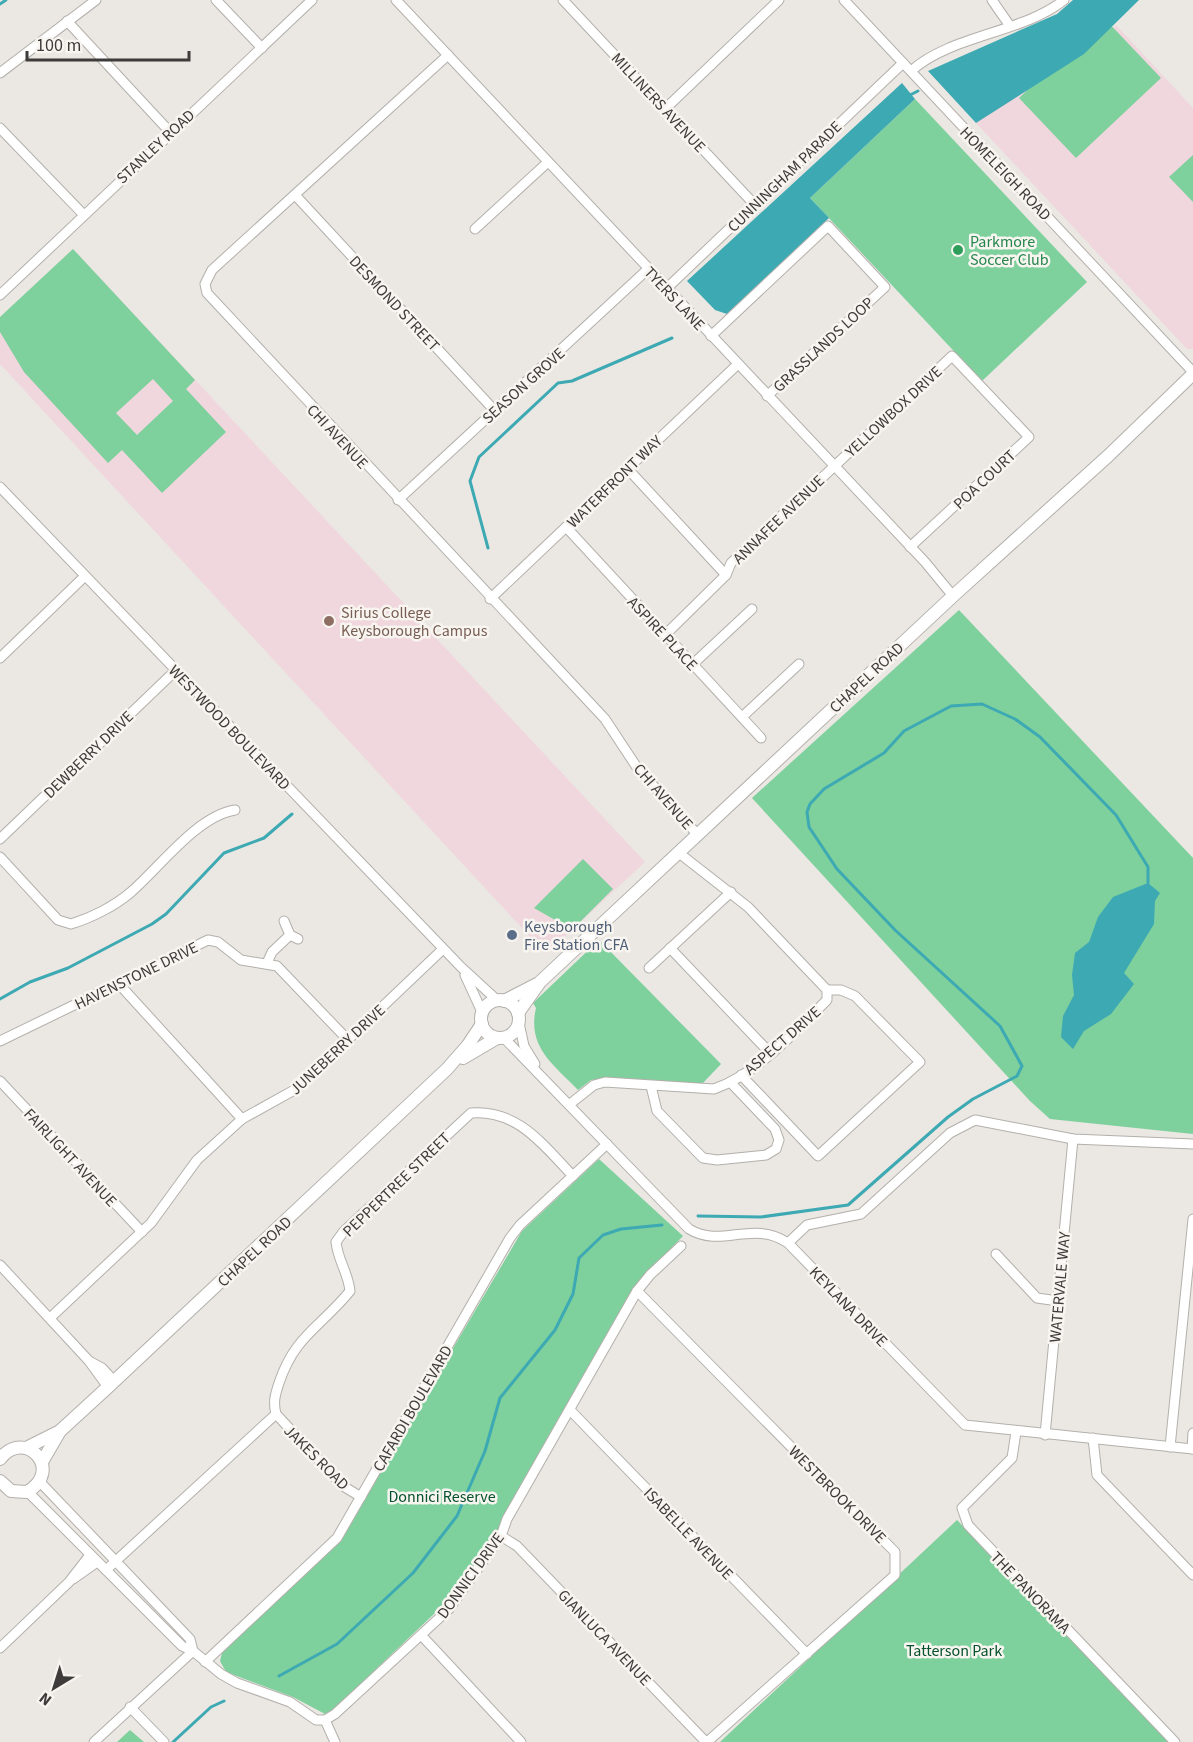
<svg xmlns="http://www.w3.org/2000/svg" width="1193" height="1742" font-family="'Source Sans 3',sans-serif">
	<rect width="100%" height="100%" fill="#ebe7e3"/>
	<g fill="#f0d6dd">
		<polygon points="1116,25 1193,108 1193,349 1187,349 976,123 1021,81 1084,54"/>
		<polygon points="73,249 645,862 546,954 0,364 0,318"/>
	</g>
	<g fill="#7ed09d" fill-rule="evenodd">
		<polygon points="1104,18 1161,78 1076,158 1019,98"/>
		<polygon points="915,99 1087,282 982,381 810,198"/>
		<polygon points="1193,155 1193,202 1169,177"/>
		<path d="M73 249 195 380 186 389 226 432 162 493 122 450 108 463 24 372 0 332V317ZM153 379 173 401 137 435 116 413Z"/>
		<polygon points="959,610 1193,858 1193,1134 1050,1119 1030,1101 752,798"/>
		<polygon points="583,859 613,889 575,927 569,928 534,908"/>
		<path d="M599 940 721 1064 702 1084 600 1079 591 1080 578 1090C553 1064 527 1047 536 1008L533 1003Z"/>
		<polygon points="599,1159 683,1236 641,1279 506,1511 497,1534 487,1543 456,1593 334,1709 325,1714 293,1697 226,1672 220,1661 222,1653 342,1537 522,1231"/>
		<polygon points="957,1520 1172,1742 720,1742"/>
		<polygon points="130,1730 144,1742 117,1742"/>
	</g>
	<g fill="#3da9b3">
		<polygon points="1073,0 1139,0 1084,54 976,123 928,71 1057,14"/>
		<polygon points="902,83 915,99 810,198 829,218 727,314 715,310 687,281"/>
		<polygon points="1148,883 1160,893 1155,901 1154,924 1124,973 1134,984 1111,1014 1084,1031 1073,1049 1061,1037 1063,1016 1074,995 1072,975 1075,953 1089,942 1098,917 1113,897"/>
	</g>
	<g fill="none" stroke-linecap="round" stroke-linejoin="round">
		<g stroke="#3da9b3" stroke-width="3">
			<polyline points="0,4 6,0"/>
			<polyline points="908,96 918,91"/>
			<polyline points="488,548 470,481 479,457 558,383 572,381 672,338"/>
			<polyline points="0,999 30,982 68,968 152,924 166,914 224,853 264,838 292,814"/>
			<polyline points="698,1216 761,1217 848,1205 948,1117 973,1099 1017,1076 1022,1066 1000,1026 895,930 837,869 809,827 807,812 810,804 824,789 884,753 904,731 951,706 982,704 1015,719 1040,737 1116,815 1148,867 1148,883"/>
			<polyline points="279,1676 337,1644 413,1573 457,1516 485,1451 500,1398 555,1330 573,1294 579,1258 603,1235 621,1229 662,1225"/>
			<polyline points="173,1742 211,1707 224,1701"/>
		</g>
		<defs>
			<g id="minor">
				<polyline points="216,0 262,48"/>
				<polyline points="396,0 925,562 953,596"/>
				<polyline points="563,0 754,204"/>
				<polyline points="844,0 1193,372"/>
				<polyline points="992,0 1010,26"/>
				<polyline points="67,21 170,132"/>
				<polyline points="448,55 212,270 205,284 207,293 605,719 638,769 698,835"/>
				<path d="M911 71C951 35 1023 33 1064 0"/>
				<polyline points="0,73 96,0"/>
				<polyline points="665,109 779,0"/>
				<polyline points="0,128 83,214"/>
				<polyline points="296,196 495,411"/>
				<polyline points="475,229 548,162"/>
				<polyline points="666,289 903,63"/>
				<polyline points="0,295 312,0"/>
				<polyline points="711,336 828,226 885,287 767,396"/>
				<polyline points="627,468 726,575"/>
				<polyline points="0,487 461,967 498,1001"/>
				<polyline points="398,500 648,269"/>
				<polyline points="566,527 761,738"/>
				<polyline points="490,599 738,364"/>
				<polyline points="665,635 726,575 731,563 952,356 1029,437 910,547"/>
				<polyline points="0,658 85,576"/>
				<polyline points="693,664 752,609"/>
				<polyline points="742,717 799,664"/>
				<polyline points="0,839 176,670"/>
				<path d="M0 857 58 920 71 924C91 918 115 906 131 892 160 867 197 816 235 810"/>
				<polyline points="284,921 290,935 298,939"/>
				<polyline points="670,948 770,1053"/>
				<polyline points="267,963 272,952 290,935"/>
				<polyline points="649,968 731,892"/>
				<polyline points="465,975 482,1012"/>
				<polyline points="119,984 242,1119"/>
				<polyline points="519,1023 524,1046 535,1064"/>
				<path d="M504 1038 689 1229C722 1249 752 1219 788 1243L965 1425 1193 1449"/>
				<polyline points="0,1041 208,940 218,942 241,960 277,966 348,1040"/>
				<polyline points="741,1075 818,1156 920,1062 855,996 841,990 827,990"/>
				<polyline points="0,1081 142,1232"/>
				<polyline points="651,1086 657,1111 703,1158 717,1160 766,1155 776,1149 779,1140 775,1129 731,1083"/>
				<path d="M570 1104 594 1085 605 1082 714 1089C758 1073 794 1033 827 1000V990L748 907 679 853"/>
				<polyline points="788,1243 807,1225 861,1214 950,1133 975,1120 1073,1139 1193,1144"/>
				<polyline points="996,1254 1037,1298 1058,1301"/>
				<polyline points="0,1265 89,1361 108,1387"/>
				<polyline points="637,1291 895,1552 895,1575 707,1742"/>
				<polyline points="50,1318 151,1223 197,1160 242,1119 296,1089 443,949"/>
				<polyline points="89,1361 102,1368 114,1381"/>
				<polyline points="571,1411 807,1654"/>
				<polyline points="1016,1432 1012,1458 962,1508 968,1525 1175,1742"/>
				<polyline points="1045,1435 1073,1139"/>
				<polyline points="1093,1438 1097,1475 1193,1575"/>
				<polyline points="1170,1447 1193,1219"/>
				<polyline points="1192,1449 1193,1433"/>
				<polyline points="40,1482 190,1639 193,1651"/>
				<polyline points="28,1492 182,1646 193,1651 221,1674 237,1683 290,1702 316,1720 325,1720 335,1714 449,1609 501,1536 507,1519 637,1291 650,1275 681,1246"/>
				<path d="M361 1497 343 1486 276 1414C273 1402 275 1395 279 1383 295 1335 321 1327 350 1291 348 1272 338 1261 336 1242L344 1231 471 1113C518 1109 544 1146 573 1176"/>
				<polyline points="501,1536 517,1546 706,1742"/>
				<polyline points="106,1570 276,1414"/>
				<polyline points="73,1579 97,1562"/>
				<polyline points="422,1636 521,1742"/>
				<polyline points="0,1648 69,1582 90,1555"/>
				<polyline points="205,1662 337,1538 510,1238 520,1225 607,1144"/>
				<polyline points="130,1707 164,1742"/>
				<polyline points="325,1720 335,1742"/>
				<polyline points="94,1742 193,1651"/>
			</g>
			<g id="secondary">
				<circle cx="500" cy="1019" r="19"/>
				<polyline points="504,1001 537,984"/>
				<polyline points="518,1013 540,982 953,596 1108,456 1193,374"/>
				<polyline points="463,1058 497,1038"/>
				<polyline points="26,1448 60,1431 108,1387 447,1069 468,1045 482,1024"/>
				<path d="M0 1459C25 1427 65 1470 27 1492L11 1491 0 1481"/>
				<polyline points="42,1462 60,1431"/>
			</g>
		</defs>
		<use href="#minor" stroke="#b3b0ab" stroke-width="11"/>
		<use href="#secondary" stroke="#b3b0ab" stroke-width="14"/>
		<use href="#minor" stroke="#fff" stroke-width="9"/>
		<use href="#secondary" stroke="#fff" stroke-width="12"/>
	</g>
	<circle fill="#2e9e5b" stroke="#f8f5f0" stroke-width="2" cx="958" cy="250" r="6"/>
	<circle fill="#8d6e63" stroke="#f8f5f0" stroke-width="2" cx="329" cy="621" r="6"/>
	<circle fill="#5c6f8a" stroke="#f8f5f0" stroke-width="2" cx="512" cy="935" r="6"/>
	<g text-anchor="middle" stroke-width="5" stroke-linejoin="round" paint-order="stroke">
		<g font-size="16" fill="#3d3c3a" stroke="#f8f5f0">
			<text transform="translate(659 102) rotate(47)" y="6">MILLINERS AVENUE</text>
			<text transform="translate(155 146) rotate(-43)" y="6">STANLEY ROAD</text>
			<text transform="translate(1006 173) rotate(46)" y="6">HOMELEIGH ROAD</text>
			<text transform="translate(784 176) rotate(-44)" y="6">CUNNINGHAM PARADE</text>
			<text transform="translate(675 298) rotate(47)" y="6">TYERS LANE</text>
			<text transform="translate(395 303) rotate(47)" y="6">DESMOND STREET</text>
			<text transform="translate(823 344) rotate(-43)" y="6">GRASSLANDS LOOP</text>
			<text transform="translate(523 385) rotate(-42)" y="6">SEASON GROVE</text>
			<text transform="translate(893 411) rotate(-43)" y="6">YELLOWBOX DRIVE</text>
			<text transform="translate(338 436) rotate(47)" y="6">CHI AVENUE</text>
			<text transform="translate(984 479) rotate(-43)" y="6">POA COURT</text>
			<text transform="translate(614 481) rotate(-44)" y="6">WATERFRONT WAY</text>
			<text transform="translate(778 519) rotate(-44)" y="6">ANNAFEE AVENUE</text>
			<text transform="translate(663 633) rotate(47)" y="6">ASPIRE PLACE</text>
			<text transform="translate(866 677) rotate(-43)" y="6">CHAPEL ROAD</text>
			<text transform="translate(230 727) rotate(46)" y="6">WESTWOOD BOULEVARD</text>
			<text transform="translate(88 754) rotate(-44)" y="6">DEWBERRY DRIVE</text>
			<text transform="translate(664 796) rotate(49)" y="6">CHI AVENUE</text>
			<text transform="translate(136 975) rotate(-26)" y="6">HAVENSTONE DRIVE</text>
			<text transform="translate(782 1040) rotate(-41)" y="6">ASPECT DRIVE</text>
			<text transform="translate(337 1049) rotate(-43)" y="6">JUNEBERRY DRIVE</text>
			<text transform="translate(71 1157) rotate(47)" y="6">FAIRLIGHT AVENUE</text>
			<text transform="translate(396 1184) rotate(-44)" y="6">PEPPERTREE STREET</text>
			<text transform="translate(254 1251) rotate(-43)" y="6">CHAPEL ROAD</text>
			<text transform="translate(1059 1287) rotate(-85)" y="6">WATERVALE WAY</text>
			<text transform="translate(849 1306) rotate(46)" y="6">KEYLANA DRIVE</text>
			<text transform="translate(412 1408) rotate(-60)" y="6">CAFARDI BOULEVARD</text>
			<text transform="translate(317 1457) rotate(45)" y="6">JAKES ROAD</text>
			<text transform="translate(838 1494) rotate(45)" y="6">WESTBROOK DRIVE</text>
			<text transform="translate(689 1533) rotate(46)" y="6">ISABELLE AVENUE</text>
			<text transform="translate(470 1575) rotate(-54)" y="6">DONNICI DRIVE</text>
			<text transform="translate(1031 1592) rotate(46)" y="6">THE PANORAMA</text>
			<text transform="translate(605 1637) rotate(46)" y="6">GIANLUCA AVENUE</text>
		</g>
		<g font-size="16" fill="#27864d" stroke="#f8f5f0" text-anchor="start">
			<text x="970" y="247">Parkmore<tspan x="970" dy="18">Soccer Club</tspan></text>
		</g>
		<g font-size="16" fill="#785e54" stroke="#f8f5f0" text-anchor="start">
			<text x="341" y="618">Sirius College<tspan x="341" dy="18">Keysborough Campus</tspan></text>
		</g>
		<g font-size="16" fill="#4e5e75" stroke="#f8f5f0" text-anchor="start">
			<text x="524" y="932">Keysborough<tspan x="524" dy="18">Fire Station CFA</tspan></text>
		</g>
		<g font-size="16" fill="#06512e" stroke="#f8f5f0">
			<text x="442" y="1502">Donnici Reserve</text>
			<text x="954" y="1656">Tatterson Park</text>
		</g>
	</g>
	<g transform="translate(54 1688) rotate(218)" stroke="#f8f5f0" stroke-width="4.5" paint-order="stroke">
	<path d="M0-4.5L10 22L0 15L-10 22Z" fill="#3d3c3a"/>
	<text y="-9" font-size="16" font-weight="bold" text-anchor="middle" fill="#3d3c3a">N</text>
	</g>
	<path d="M27 51v9h162v-9" fill="none" stroke="#3d3c3a" stroke-width="3"/>
	<text x="36" y="51" font-size="18" fill="#3d3c3a" stroke="#f8f5f0" stroke-width="4.5" paint-order="stroke">100 m</text>
</svg>
